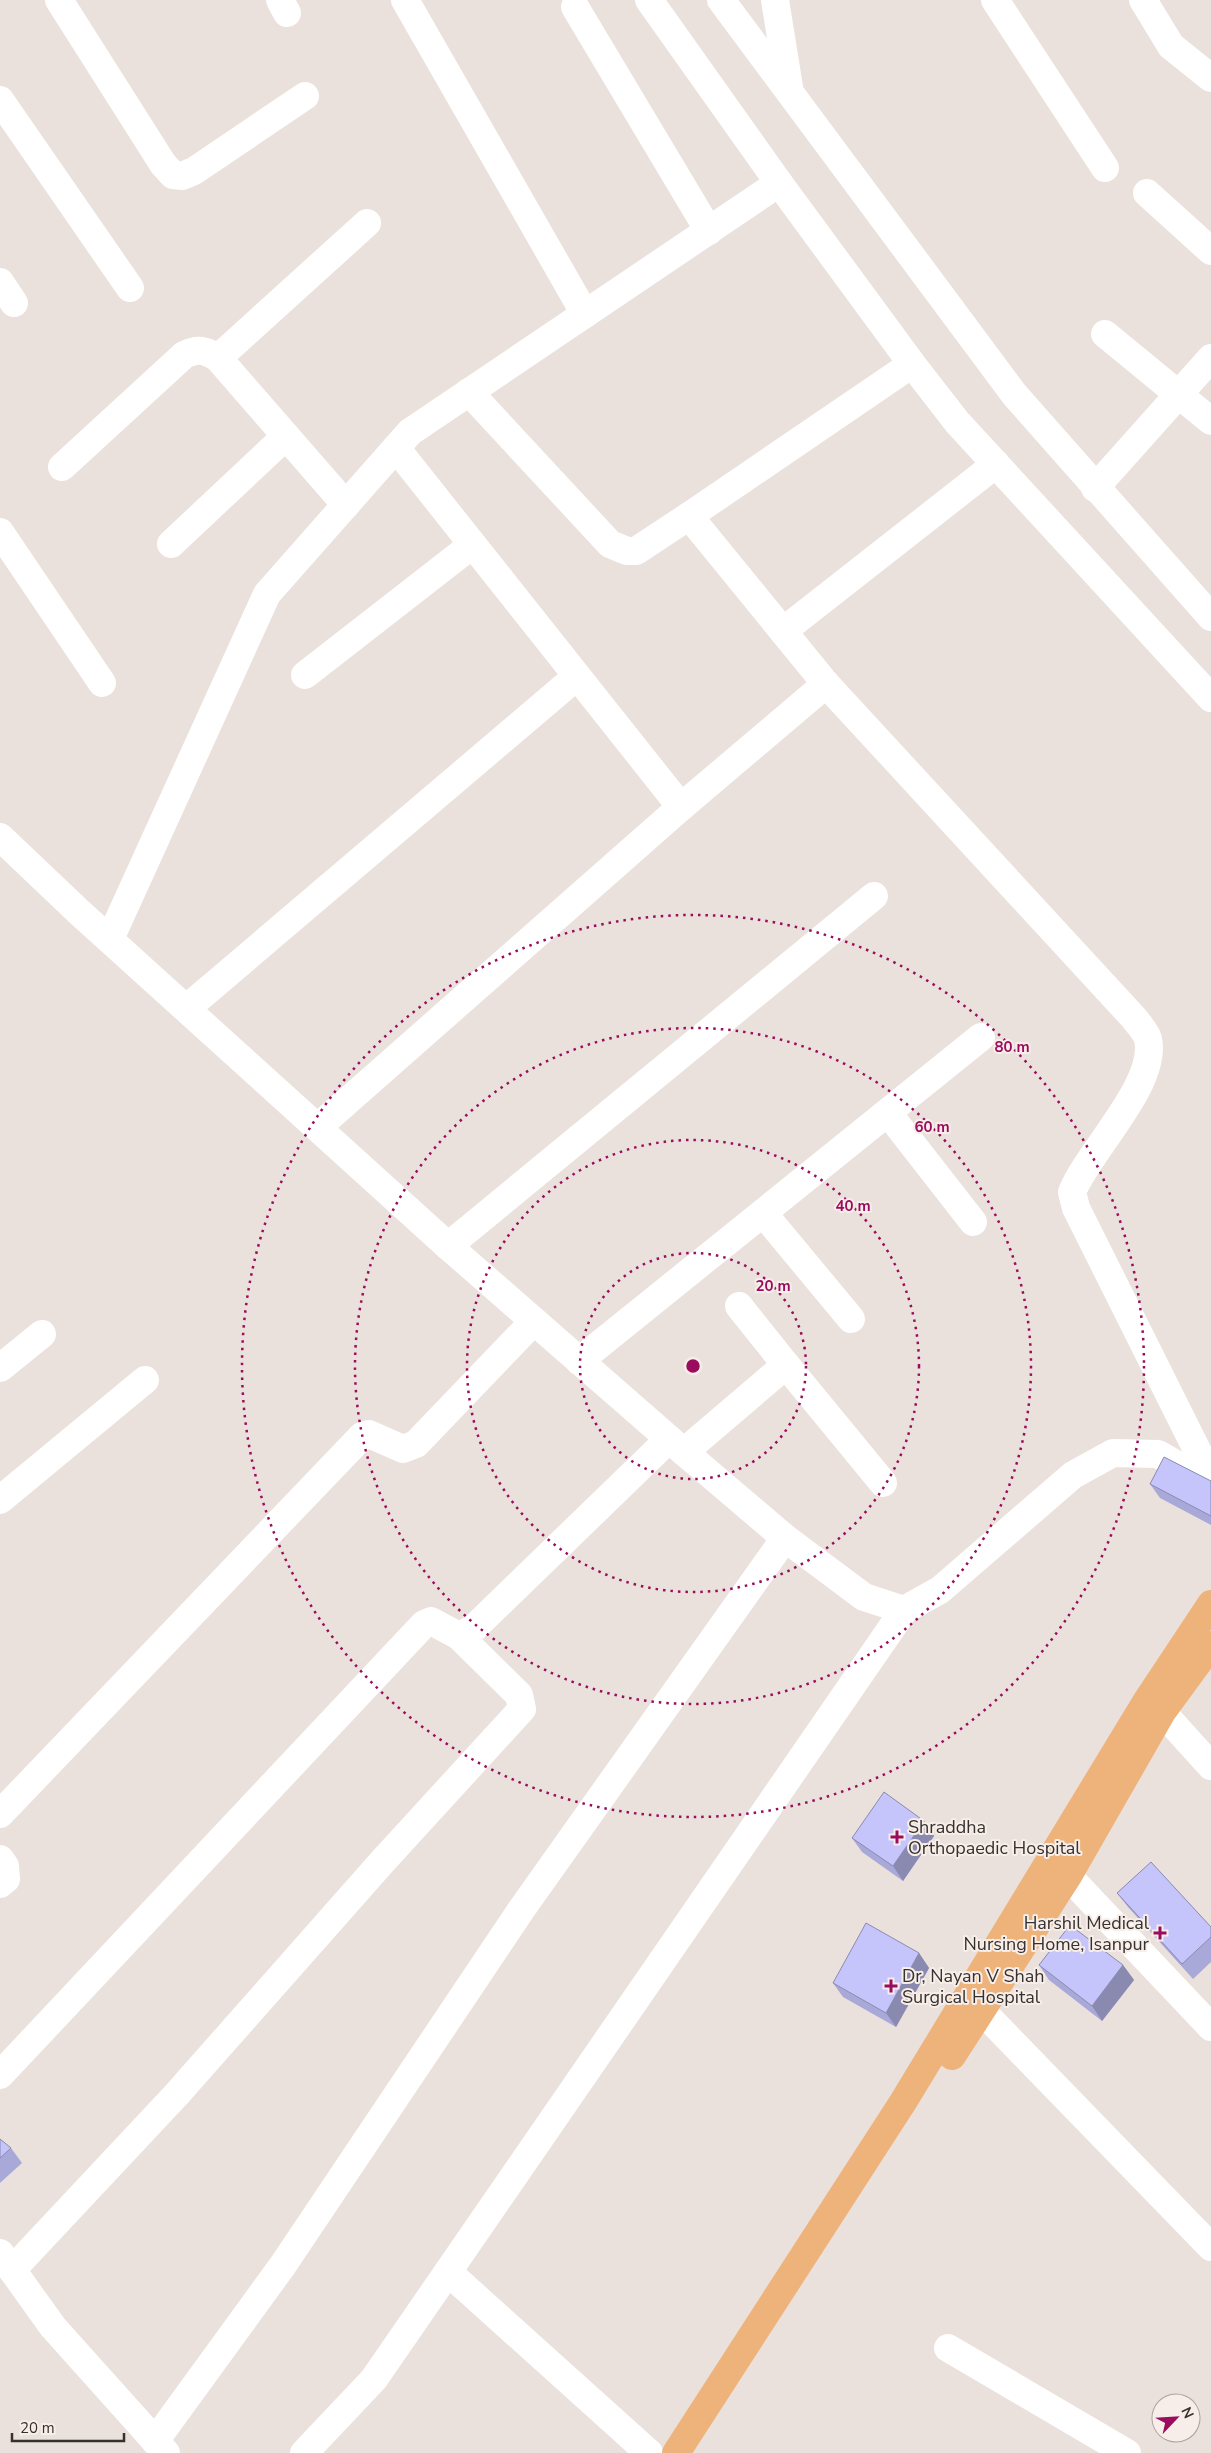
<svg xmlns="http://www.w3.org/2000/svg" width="1211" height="2453" font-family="'Nunito Sans',sans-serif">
	<rect width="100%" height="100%" fill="#ebe1dc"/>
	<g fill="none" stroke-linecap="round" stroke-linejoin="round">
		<g stroke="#fff" stroke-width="28">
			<polyline points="59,0 163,164 173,175 182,176 194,171 305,96"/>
			<polyline points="280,0 287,13"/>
			<polyline points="405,0 585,314"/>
			<polyline points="649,0 779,183 912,364 957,422 1211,698"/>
			<polyline points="721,0 1014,394 1211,617"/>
			<polyline points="775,0 789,87"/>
			<polyline points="995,0 1105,168"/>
			<polyline points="1143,0 1171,46 1211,78"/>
			<polyline points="575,7 709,231"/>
			<polyline points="0,100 130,288"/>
			<polyline points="1147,193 1211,251"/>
			<polyline points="0,282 14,303"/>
			<polyline points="1105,334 1211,421"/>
			<polyline points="218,358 367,223"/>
			<path d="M912 364 689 516 826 684 1133 1017C1138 1023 1146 1032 1148 1039 1158 1084 1089 1150 1072 1192L1076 1208 1211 1478"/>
			<polyline points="469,392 610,544 627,551 636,551 689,516"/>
			<path d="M62 467 184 355C198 348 205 350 218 358L346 505"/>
			<polyline points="1095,488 1211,358"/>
			<polyline points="0,532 102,683"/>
			<polyline points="171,544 286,436"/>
			<polyline points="783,631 996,464"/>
			<polyline points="305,675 472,545"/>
			<polyline points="681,807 826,684"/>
			<polyline points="0,837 79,912 448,1246 684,1452 785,1538 864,1597 904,1610 940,1590 1073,1475 1113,1453 1158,1454 1211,1484"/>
			<polyline points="110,939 267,594 410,432 779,183"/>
			<polyline points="187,1008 576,677"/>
			<polyline points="888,1113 973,1222"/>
			<polyline points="318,1127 681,807 396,448"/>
			<polyline points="763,1213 851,1319"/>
			<polyline points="448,1246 874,896"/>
			<polyline points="739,1306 786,1365"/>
			<polyline points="579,1361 981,1037"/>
			<polyline points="0,1368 42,1334"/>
			<polyline points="684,1452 786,1365 883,1483"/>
			<polyline points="0,1500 145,1380"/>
			<polyline points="459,1636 474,1628 669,1439"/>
			<polyline points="1162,1712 1211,1766"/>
			<polyline points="0,1814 362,1436 369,1434 403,1449 416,1444 534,1321"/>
			<polyline points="0,1859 5,1866 6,1879 0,1884"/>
			<polyline points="1068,1876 1211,2027"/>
			<polyline points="981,2010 1211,2247"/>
			<polyline points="0,2075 424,1624 431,1621 459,1636 519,1695 522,1709 382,1862 177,2094 12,2270"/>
			<polyline points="0,2253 53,2327 166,2453"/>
			<polyline points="448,2272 649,2453"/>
			<polyline points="948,2348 1127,2453"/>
			<polyline points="155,2441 283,2265 521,1910 785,1538"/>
			<polyline points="304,2453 374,2379 904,1610"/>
		</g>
		<g stroke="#eeb37b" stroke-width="28">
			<polyline points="952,2056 1068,1876 1162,1712 1211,1645"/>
			<polyline points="676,2453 903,2102 1146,1702 1211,1604"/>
		</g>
	</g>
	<g fill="#a9a9d9">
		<polygon points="1211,1481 1211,1525 1160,1498 1150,1484"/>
		<polygon points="924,1821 934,1836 903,1881 862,1852 852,1838"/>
		<polygon points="1117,1893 1211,1927 1211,1962 1193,1979 1128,1907"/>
		<polygon points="919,1953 929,1968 896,2027 843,1997 833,1983"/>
		<polygon points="1039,1965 1123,1965 1134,1980 1102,2021 1049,1980"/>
		<polygon points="0,2139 11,2148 22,2163 0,2183"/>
	</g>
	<g fill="#8a8ab0">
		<polygon points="924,1821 934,1836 903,1881 893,1866"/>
		<polygon points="919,1953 929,1968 896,2027 886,2013"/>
		<polygon points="1123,1965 1134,1980 1102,2021 1092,2006"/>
	</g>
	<g fill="#c5c5fc" stroke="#8a8ab0">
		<polygon points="1164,1457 1211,1481 1211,1516 1150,1484"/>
		<polygon points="884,1792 924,1821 893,1866 852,1838"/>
		<polygon points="1151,1862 1211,1927 1211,1937 1182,1964 1117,1893"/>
		<polygon points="866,1923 919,1953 886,2013 833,1983"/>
		<polygon points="1070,1925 1123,1965 1092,2006 1039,1965"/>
		<polygon points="0,2139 11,2148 0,2158"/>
	</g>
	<g fill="none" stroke="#9a0c5d" stroke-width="2.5" stroke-dasharray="2.5 5">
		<circle cx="693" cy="1366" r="113"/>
		<circle cx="693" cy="1366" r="226"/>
		<circle cx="693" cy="1366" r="338"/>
		<circle cx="693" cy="1366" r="451"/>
	</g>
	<g fill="#9a0c5d" stroke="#f8eee9" stroke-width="2">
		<path d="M894.5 1829.5h5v5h5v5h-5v5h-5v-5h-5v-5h5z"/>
		<path d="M1157.5 1925.5h5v5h5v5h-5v5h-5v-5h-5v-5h5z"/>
		<path d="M888.5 1978.5h5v5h5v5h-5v5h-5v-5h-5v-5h5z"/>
	</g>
	<g text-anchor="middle" stroke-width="4" stroke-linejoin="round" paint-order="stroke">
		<g font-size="18" fill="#35312f" stroke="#f8eee9" text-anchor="start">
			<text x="908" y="1833">Shraddha<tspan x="908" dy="21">Orthopaedic Hospital</tspan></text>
			<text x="1149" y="1929" text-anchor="end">Harshil Medical<tspan x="1149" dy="21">Nursing Home, Isanpur</tspan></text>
			<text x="902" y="1982">Dr, Nayan V Shah<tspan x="902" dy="21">Surgical Hospital</tspan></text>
		</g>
	</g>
	<circle cx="693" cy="1366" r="8" fill="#9a0c5d" stroke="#f8eee9" stroke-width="2.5"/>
	<g font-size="15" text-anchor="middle" font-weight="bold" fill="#9a0c5d" stroke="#f8eee9" stroke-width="4" stroke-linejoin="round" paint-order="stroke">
		<text x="1012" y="1052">80 m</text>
		<text x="932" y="1132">60 m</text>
		<text x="853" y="1211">40 m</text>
		<text x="773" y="1291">20 m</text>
	</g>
	<g transform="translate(1176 2418) rotate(65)"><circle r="24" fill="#f8eee9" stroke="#aaa29f"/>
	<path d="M0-4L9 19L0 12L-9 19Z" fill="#9a0c5d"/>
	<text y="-8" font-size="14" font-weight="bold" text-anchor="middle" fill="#35312f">N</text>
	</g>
	<path d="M12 2433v8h112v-8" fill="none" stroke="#35312f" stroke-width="2.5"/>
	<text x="20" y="2433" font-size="15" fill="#35312f" stroke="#f8eee9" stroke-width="4" paint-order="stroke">20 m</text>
</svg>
